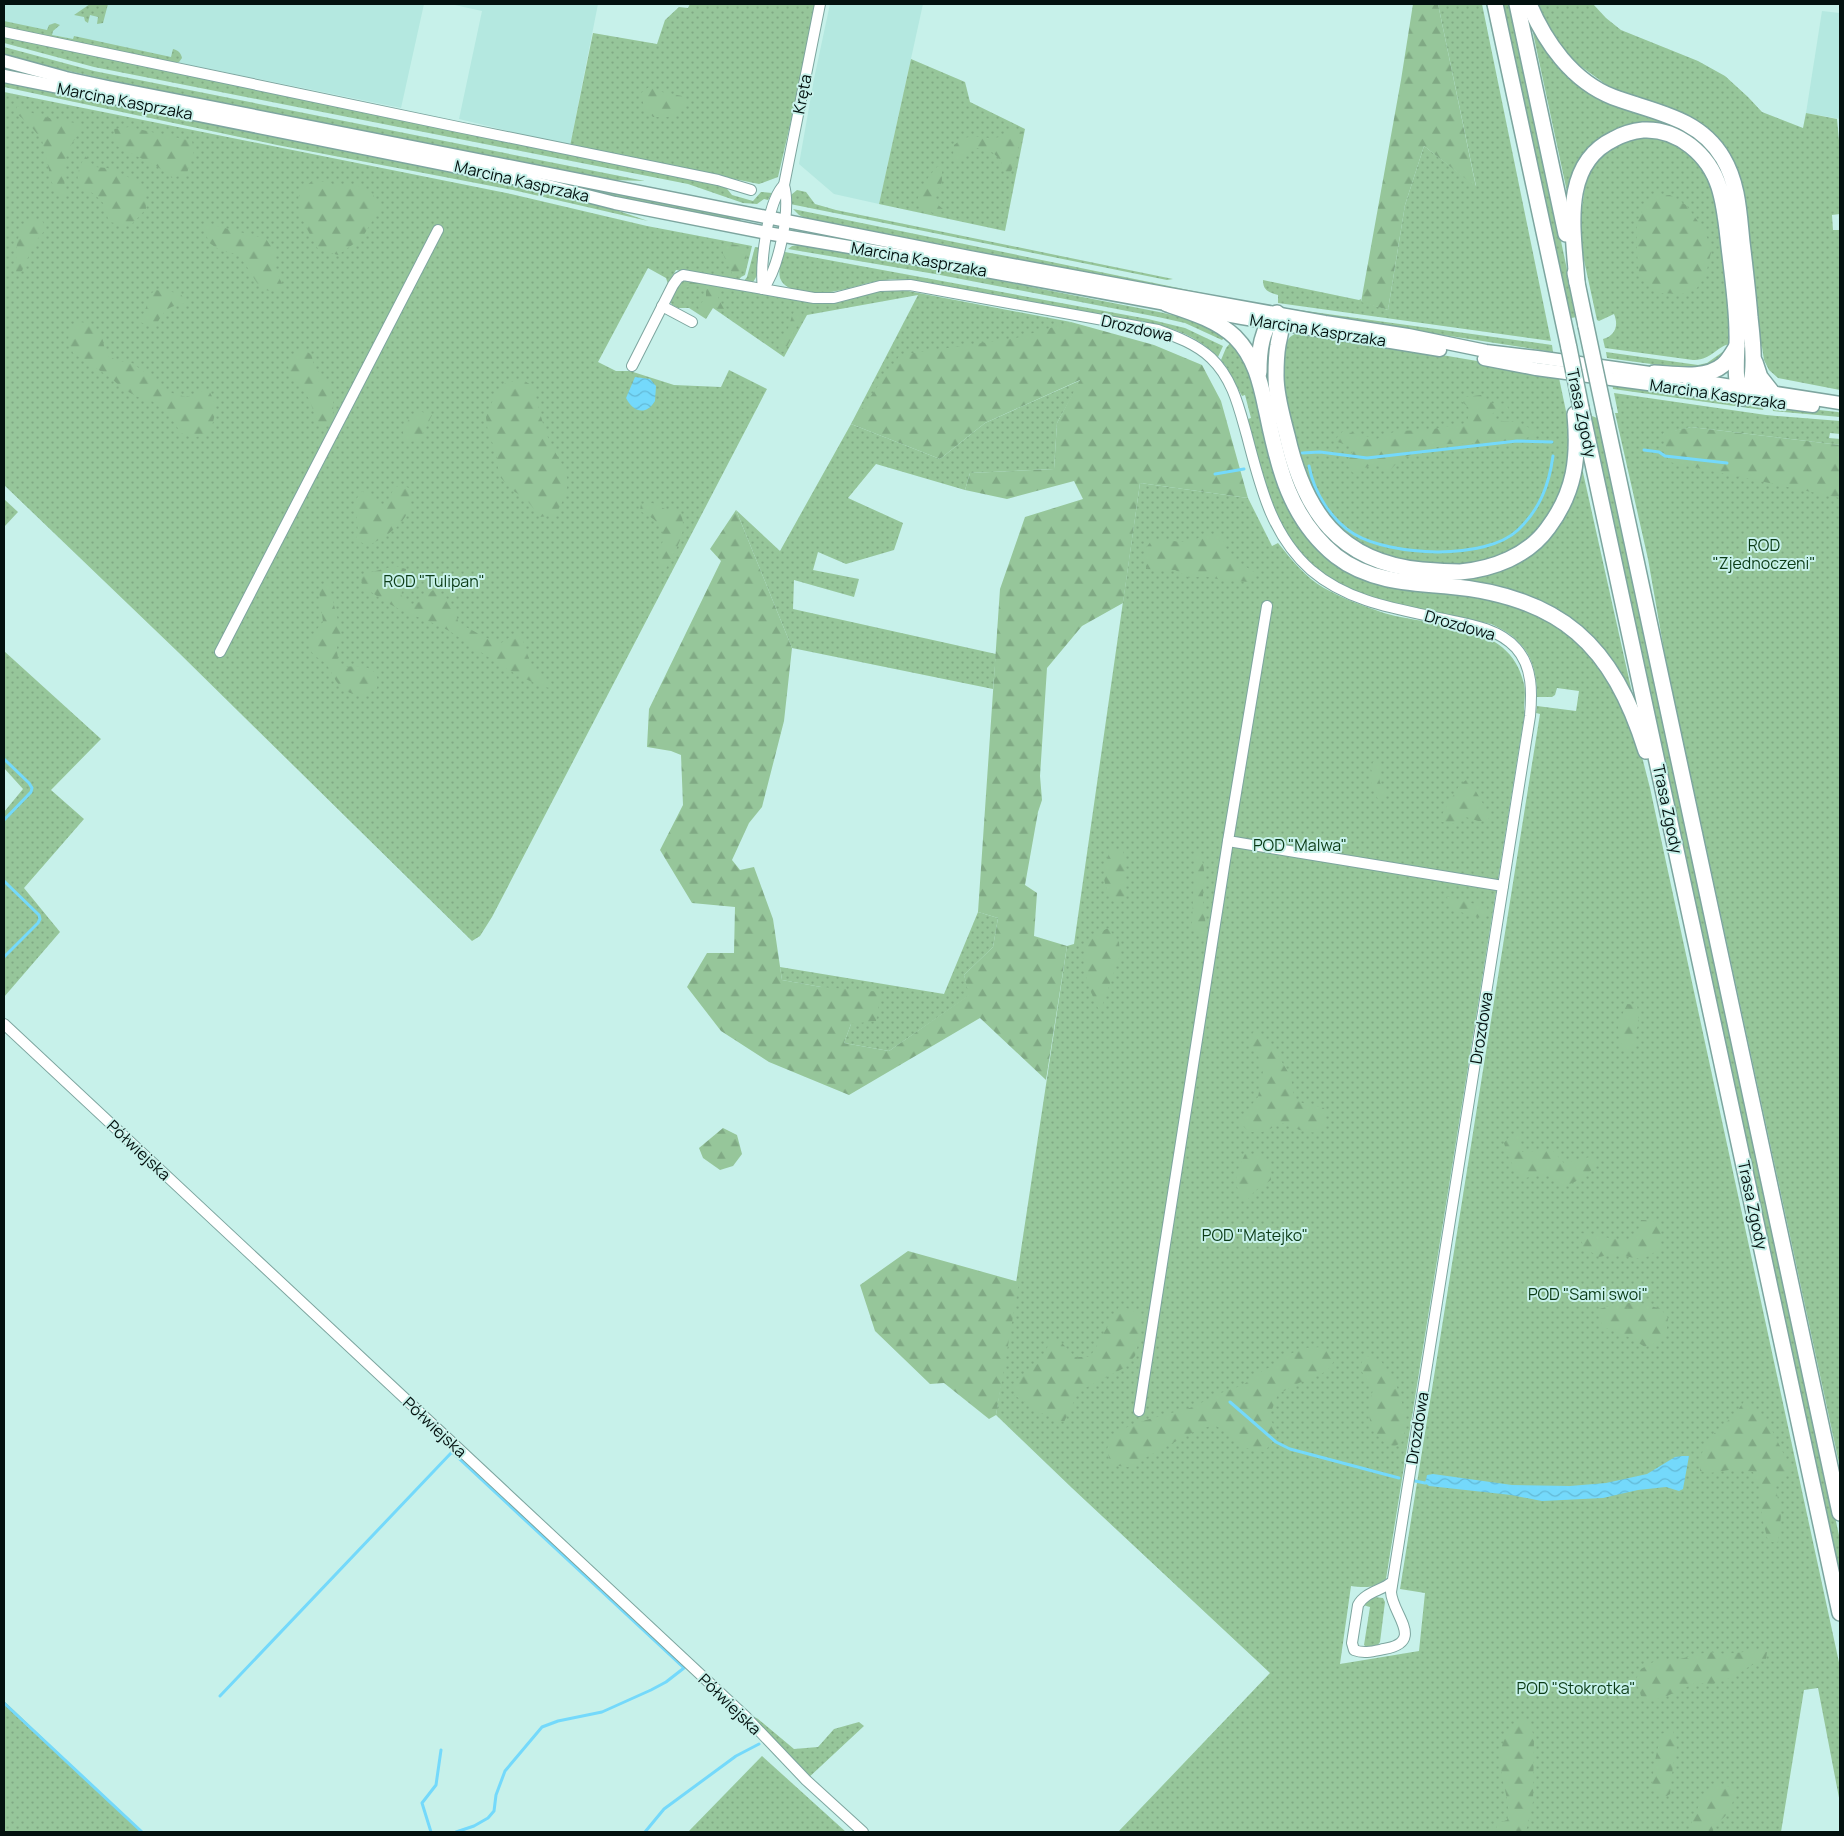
<svg xmlns="http://www.w3.org/2000/svg" width="1844" height="1836" font-family="Manrope,sans-serif">
	<defs>
		<pattern id="grass-dots" width="8" height="8" patternUnits="userSpaceOnUse" patternTransform="scale(1.25)"><rect width="8" height="8" fill="#96c69a"/><path d="M2 2h.1M6 6h.1" fill="none" stroke="#80a984" stroke-width="1.8" stroke-linecap="round"/></pattern>
		<pattern id="forest-firs" width="22" height="20" patternUnits="userSpaceOnUse" patternTransform="scale(1.25)"><rect width="22" height="20" fill="#96c69a"/><path d="M5 1l3.5 6h-7zM16 11l3.5 6h-7z" fill="#80a984"/></pattern>
		<pattern id="water-waves" width="16" height="10" patternUnits="userSpaceOnUse" patternTransform="scale(1.25)"><rect width="16" height="10" fill="#74d9fb"/><path d="M0 5q4-4 8 0t8 0" fill="none" stroke="#63b9d6"/></pattern>
	</defs>
	<rect width="100%" height="100%" fill="#c7f1ea"/>
	<g fill="#b4e8e0">
		<polygon points="4,4 424,4 401,108 4,27"/>
		<polygon points="450,4 598,4 570,146 459,119 482,11"/>
		<polygon points="830,4 923,4 879,204 834,194 799,164 814,79"/>
		<polygon points="1822,11 1840,13 1840,119 1806,113"/>
	</g>
	<g fill="url(#grass-dots)">
		<polygon points="90,4 108,4 103,23 97,24 98,17 90,15 88,23 85,21 84,17 74,15"/>
		<polygon points="690,4 818,4 778,177 759,184 570,146 593,33 657,44 665,20 679,7 688,8"/>
		<path d="M1438 4H1482L1551 341 1278 303V295C1269 292 1263 291 1263 280L1359 300 1361 299V301L1388 310 1405 205 1424 146 1476 186Z"/>
		<polygon points="1501,4 1511,4 1577,317 1571,318 1564,297"/>
		<polygon points="1534,4 1593,4 1606,18 1621,30 1698,61 1725,76 1748,97 1762,112 1803,128 1806,113 1837,119 1840,151 1840,214 1832,215 1833,230 1840,230 1840,390 1778,378 1769,370 1764,360 1762,347 1760,345 1749,260 1714,138 1648,103 1608,86 1572,60 1548,31"/>
		<path d="M4 21 47 30 49 25 55 23 60 25 53 31 52 35 73 39 74 36 171 57 173 49C178 50 181 53 182 58L179 62H170L4 27Z"/>
		<path d="M1533 33H1536C1544 45 1552 61 1562 71 1568 77 1602 99 1610 103 1623 108 1637 110 1650 115 1692 129 1715 149 1730 190L1748 344H1742L1725 190 1701 147 1620 129 1567 192Z"/>
		<polygon points="4,36 724,185 732,195 753,201 761,192 772,193 768,200 764,199 757,204 743,203 688,184 94,67 4,43"/>
		<polygon points="4,47 94,71 645,181 614,180 141,87 46,66 4,54"/>
		<polygon points="911,59 965,82 970,102 1025,129 1005,231 879,204"/>
		<polygon points="4,83 512,184 607,207 648,221 513,190 277,145 4,87"/>
		<polygon points="4,92 511,194 647,226 752,246 745,275 741,277 738,281 676,270 668,284 666,278 648,268 598,362 616,371 630,371 674,385 721,387 729,370 767,389 492,917 480,936 472,941 178,652 4,485"/>
		<path d="M1631 137C1639 137 1647 135 1654 137 1670 141 1690 151 1700 164 1726 195 1728 296 1732 338L1731 344C1719 344 1711 361 1693 360L1605 348 1603 339C1615 336 1619 326 1614 314L1599 321 1597 320 1580 242 1579 226 1587 174 1607 148Z"/>
		<polygon points="574,185 741,217 740,222 610,196 574,187"/>
		<polygon points="797,190 806,192 815,204 836,210 1173,279 1167,280 790,204 791,195"/>
		<polygon points="793,209 1247,302 1247,304 805,218 799,215"/>
		<polygon points="799,245 899,261 1159,312 1195,320 1225,337 1222,340 1185,323 1158,317 935,274 788,249 792,246"/>
		<path d="M755 247 761 248C762 257 759 277 752 283L743 282 747 277Z"/>
		<path d="M785 252 1148 319 1185 328 1223 346 1218 357C1202 341 1184 332 1163 326L913 280C904 280 895 279 886 280 853 284 837 297 802 291 793 290 783 287 780 278 778 269 781 259 785 252Z"/>
		<polygon points="684,279 725,285 817,304 837,303 877,292 903,290 1071,322 851,424 940,459 985,423 1081,380 1057,423 1054,469 970,473 965,490 876,464 848,498 903,523 894,550 846,564 818,552 813,570 859,579 854,597 794,580 793,609 996,654 993,689 792,648 736,510 780,551 851,424 918,295 807,315 784,357 713,308 706,319 689,308 678,308 672,305 670,301 675,287"/>
		<polygon points="1256,304 1552,345 1553,352 1256,306"/>
		<polygon points="1296,333 1313,333 1518,368 1559,378 1571,435 1564,488 1555,509 1538,530 1517,548 1490,562 1465,566 1399,560 1349,541 1329,521 1309,488 1294,443 1285,389 1283,347 1290,337"/>
		<path d="M1231 342 1247 363 1272 458 1333 561 1451 592 1524 607 1572 635 1615 685 1640 749 1650 788 1840 1667V1803L1818 1688 1804 1690 1781 1832H1118L1270 1673 1072 1488 996 1415 1067 946 1074 944 1140 483 1248 498 1272 546 1278 543C1291 559 1306 578 1324 588 1342 598 1361 605 1381 612 1430 628 1510 619 1524 684 1526 692 1524 702 1524 710L1525 711 1386 1579C1374 1588 1366 1588 1351 1586L1340 1664 1419 1651 1425 1593 1400 1589 1540 714 1536 713 1537 706 1576 711 1579 691 1557 688 1555 695 1552 697H1537C1537 660 1525 639 1491 624 1439 612 1372 606 1328 577 1317 570 1308 561 1300 551 1292 542 1283 531 1278 520 1263 488 1256 453 1248 419L1251 418 1245 395 1242 396 1227 368 1221 360 1226 348Z"/>
		<polygon points="1266,351 1271,351 1285,450 1354,555 1467,577 1545,540 1564,518 1574,497 1582,468 1633,697 1619,669 1599,644 1575,622 1543,603 1381,571 1352,558 1331,545 1310,521 1292,489 1268,393 1265,368"/>
		<polygon points="1724,351 1729,351 1723,358 1696,370 1607,358 1606,352 1698,365 1707,363"/>
		<polygon points="1612,382 1765,405 1763,410 1613,389"/>
		<polygon points="1614,393 1766,415 1840,421 1840,434 1830,433 1829,438 1840,439 1840,445 1691,427 1663,434 1840,482 1840,1468 1665,656 1648,559 1615,413 1618,413"/>
		<polygon points="1772,405 1838,412 1840,413 1840,417 1773,411"/>
		<polygon points="1590,409 1592,416 1597,418 1596,410 1597,410 1840,1540 1840,1586 1594,438"/>
		<polygon points="4,499 18,512 4,527"/>
		<polygon points="4,651 101,739 51,790 84,819 24,888 60,932 4,997 4,812 23,789 4,768"/>
		<polygon points="978,912 998,918 993,947 964,975 970,995 889,1051 844,1043 851,1024 821,987 782,980 780,967 944,994"/>
		<polygon points="1374,1597 1383,1598 1385,1602 1380,1642 1377,1646 1367,1648 1364,1645 1370,1607 1363,1605"/>
		<polygon points="4,1701 142,1832 4,1832"/>
		<polygon points="749,1714 758,1719 794,1749 818,1747 834,1729 859,1722 864,1726 806,1780"/>
		<polygon points="762,1756 846,1832 688,1832"/>
	</g>
	<g fill="url(#forest-firs)">
		<polygon points="1413,4 1438,4 1476,187 1424,146 1405,205 1388,310 1361,302 1401,80"/>
		<path d="M649 87 662 92 682 96 685 105C676 119 668 117 653 117L644 107 641 93Z"/>
		<path d="M17 106 39 116 75 123 81 128C78 136 72 142 69 149 62 164 64 181 66 196H60L52 183 42 140 30 125 16 113Z"/>
		<polygon points="129,127 192,141 194,151 187,173 172,178 158,167 117,146 114,129"/>
		<path d="M1014 128 1022 132 1017 154 1010 175C1003 171 1004 167 1001 162 989 143 968 144 958 162L953 157 954 145C957 143 961 139 964 138 983 133 995 146 1014 128Z"/>
		<path d="M85 156 95 167 107 168 135 180 145 189 146 209 132 224H121L109 222C107 216 106 208 103 203 86 182 67 191 85 156Z"/>
		<path d="M938 166 942 170C942 176 943 183 939 188 935 193 933 193 931 199L943 209 933 213 920 206 917 201C921 188 928 176 938 166Z"/>
		<path d="M313 180 335 184 356 185 372 193 380 208 362 238 338 255 318 249C311 235 291 206 301 191 304 187 310 183 313 180Z"/>
		<polygon points="1670,195 1686,205 1702,227 1712,248 1706,274 1697,288 1682,294 1659,293 1639,272 1637,253 1637,223 1645,203 1656,196"/>
		<path d="M34 219 42 220 46 229 35 242 22 271 16 275C17 253 12 232 34 219Z"/>
		<path d="M205 226H217L266 239 276 254 275 268 282 284 281 290C258 295 258 282 247 267 244 262 240 258 237 254L221 251 208 242Z"/>
		<path d="M730 244 742 246C752 257 742 267 737 276H733C730 265 720 255 723 245Z"/>
		<path d="M690 280 722 286V290L718 298 724 309 721 311 713 305 710 307 705 315 701 314 698 306 706 298V290L701 285C694 285 689 288 682 288L683 284Z"/>
		<path d="M155 290 180 293 187 303C165 307 166 309 154 328L140 322 152 293Z"/>
		<path d="M796 309 800 311C801 322 790 339 785 351L780 352C776 342 784 337 788 329 791 321 791 315 796 309Z"/>
		<path d="M79 322 88 323 101 332 106 355 118 361 132 363 172 393 186 397 208 389C219 407 215 415 210 433L192 438 181 433 169 415 152 401 138 397 123 389 111 378 73 353 68 340 71 327Z"/>
		<polygon points="1071,322 1154,345 1202,365 1221,401 1248,498 1140,483 1123,603 1082,626 1047,668 1040,776 1042,800 1038,812 1025,885 1037,893 1034,936 1067,946 1046,1080 980,1018 849,1095 769,1062 721,1031 687,987 707,953 734,953 735,907 692,903 660,850 683,805 681,755 671,751 647,747 649,709 721,561 710,549 736,510 792,648 784,721 762,807 749,823 732,860 740,870 754,867 773,919 782,980 821,987 881,992 876,1021 851,1024 844,1043 889,1051 969,995 964,975 993,947 998,918 978,912 1000,589 1025,517 1083,499 1074,481 1007,499 965,490 970,473 1054,469 1057,423 1080,380 985,423 940,459 851,424 900,355 1016,338"/>
		<path d="M303 349 312 355C313 370 320 371 327 382 335 394 334 411 331 425L320 424C314 417 313 408 309 399 302 386 288 379 288 362Z"/>
		<path d="M521 379 533 386C539 406 542 427 552 446 557 457 565 466 567 478 569 492 561 504 555 515L540 517 526 499 515 492 499 476 496 451 488 433 486 417 495 395 504 384Z"/>
		<polygon points="1481,395 1495,405 1507,403 1508,409 1493,413 1490,420 1516,422 1544,434 1501,443 1447,444 1401,458 1388,473 1378,462 1353,473 1346,463 1355,447 1334,441 1343,431 1377,439 1396,431 1427,430 1467,423 1470,409 1458,398"/>
		<path d="M419 411 432 415 420 440 408 442 403 433C406 423 409 416 419 411Z"/>
		<polygon points="1691,427 1840,445 1840,498 1669,462 1663,433"/>
		<path d="M401 485 409 488C409 493 410 499 410 504 408 523 383 539 367 546L356 539 358 530 355 501 362 491 385 507 394 488Z"/>
		<path d="M652 503 665 509 680 512C690 533 673 552 665 571 643 551 688 535 640 511L641 504Z"/>
		<path d="M1206 532 1222 537 1229 556 1257 574 1250 582 1222 580 1204 576 1190 578 1175 570 1146 569 1145 549 1152 540C1165 538 1179 544 1192 541 1197 540 1202 535 1206 532Z"/>
		<path d="M395 566 406 569 401 595 409 605 419 602 433 590C452 599 453 605 459 624 474 630 486 640 501 643L516 633 522 637C530 662 530 671 554 685V689C521 683 479 650 451 632 434 622 416 617 399 609 386 603 375 594 363 587L360 575Z"/>
		<path d="M328 582 341 632 337 647 338 661 344 667C360 665 382 665 377 688 362 699 347 696 336 681 333 676 330 669 326 664 316 654 315 661 308 644L312 635 323 622 319 590Z"/>
		<path d="M1373 762 1380 763C1379 771 1378 778 1381 785 1384 792 1386 793 1384 801H1379C1372 787 1367 777 1373 762Z"/>
		<polygon points="1466,780 1474,788 1490,816 1487,821 1478,821 1466,817 1452,824 1438,821 1459,786"/>
		<path d="M1123 849 1126 876 1124 886 1125 901 1114 902C1101 882 1102 873 1110 851Z"/>
		<path d="M1195 851C1209 862 1203 884 1203 899 1203 910 1205 920 1207 931L1204 936 1197 934 1192 924Z"/>
		<path d="M1447 896 1488 908 1489 914 1483 918C1471 916 1448 911 1447 896Z"/>
		<path d="M1108 928 1119 942 1120 955 1100 1012C1091 993 1072 953 1094 936 1098 933 1103 931 1108 928Z"/>
		<path d="M1627 1004 1637 1005 1639 1022 1636 1032 1635 1046 1626 1052C1613 1032 1618 1024 1627 1004Z"/>
		<path d="M1253 1032 1264 1038 1274 1049 1291 1077 1294 1097C1305 1107 1311 1104 1324 1108L1326 1120 1321 1132C1306 1134 1297 1129 1284 1123L1262 1132H1249L1238 1121 1258 1097 1263 1071 1258 1055 1250 1041Z"/>
		<polygon points="723,1128 737,1135 742,1154 733,1166 720,1170 703,1158 699,1148"/>
		<path d="M1512 1134 1520 1135 1522 1152 1552 1150 1564 1163 1594 1156 1597 1166C1587 1173 1572 1189 1558 1184 1555 1182 1553 1178 1549 1176 1541 1172 1534 1176 1526 1178 1512 1167 1509 1160 1504 1143Z"/>
		<path d="M1245 1154 1259 1156 1269 1165 1271 1180 1254 1192 1247 1200C1229 1186 1237 1171 1245 1154Z"/>
		<path d="M1641 1220C1663 1219 1663 1230 1659 1249 1640 1263 1639 1258 1619 1255 1613 1253 1605 1256 1599 1257L1583 1247 1580 1233 1627 1241 1637 1235Z"/>
		<polygon points="908,1251 1019,1282 996,1415 989,1419 944,1383 930,1384 875,1331 860,1285"/>
		<polygon points="1637,1302 1661,1309 1668,1318 1666,1337 1661,1341 1645,1347 1629,1337 1603,1327 1596,1310 1613,1305"/>
		<polygon points="1120,1305 1139,1314 1139,1340 1135,1356 1124,1368 1079,1391 1064,1422 1041,1413 1014,1395 1014,1381 1043,1360 1050,1339 1061,1342 1075,1357 1090,1357"/>
		<path d="M1323 1347 1335 1358C1330 1373 1318 1375 1304 1381 1295 1384 1287 1390 1278 1394L1269 1417 1279 1434 1264 1452 1246 1448 1227 1432 1214 1425 1197 1430 1128 1467 1111 1465 1107 1449 1111 1439 1117 1431 1146 1420 1193 1407 1218 1394 1243 1385 1262 1371 1277 1364 1286 1356 1303 1348Z"/>
		<path d="M1364 1355 1381 1361 1396 1384 1404 1409 1405 1437C1402 1440 1400 1444 1397 1445 1384 1449 1373 1430 1370 1420 1368 1410 1371 1399 1373 1389L1360 1369Z"/>
		<polygon points="1746,1399 1770,1426 1792,1471 1775,1483 1781,1516 1778,1543 1768,1541 1762,1517 1760,1488 1753,1472 1735,1469 1710,1473 1700,1471 1702,1453 1707,1440 1734,1415"/>
		<polygon points="1761,1650 1767,1652 1766,1659 1750,1666 1733,1677 1713,1684 1695,1683 1667,1696 1651,1701 1641,1696 1636,1679 1641,1669 1655,1661 1680,1659 1708,1652 1726,1654"/>
		<path d="M1523 1716 1531 1725 1534 1738 1533 1802 1526 1832H1498L1496 1829 1498 1823 1507 1820C1510 1808 1507 1798 1504 1786 1498 1759 1498 1733 1523 1716Z"/>
		<polygon points="1673,1730 1677,1750 1673,1765 1670,1794 1662,1799 1652,1787 1654,1765 1661,1734"/>
		<path d="M1718 1783 1736 1789C1732 1807 1730 1815 1714 1825L1713 1832H1689L1691 1824 1704 1793Z"/>
	</g>
	<g fill="url(#water-waves)">
		<path d="M635 377 650 379 656 386 655 401C646 416 633 412 626 398Z"/>
		<polygon points="1682,1456 1689,1456 1683,1489 1679,1491 1666,1487 1638,1490 1603,1498 1542,1501 1511,1495 1429,1486 1425,1483 1427,1475 1433,1474 1512,1485 1570,1486 1606,1483 1647,1474 1675,1457"/>
	</g>
	<g fill="none" stroke-linecap="round" stroke-linejoin="round">
		<g stroke="#74d9fb" stroke-width="3">
			<polyline points="1644,450 1659,452 1665,456 1727,463"/>
			<polyline points="1302,453 1320,452 1367,458 1517,441 1552,442"/>
			<path d="M1309 466C1314 493 1331 520 1354 534 1391 556 1485 561 1518 530 1540 509 1549 485 1553 456"/>
			<polyline points="1215,474 1244,469"/>
			<polyline points="4,759 29,783 32,788 31,792 4,820"/>
			<polyline points="4,881 39,915 40,919 38,923 4,957"/>
			<polyline points="1230,1402 1276,1442 1290,1449 1399,1478"/>
			<polyline points="1415,1481 1425,1483 1429,1482"/>
			<polyline points="220,1696 452,1452 684,1668 666,1682 651,1690 602,1712 558,1721 542,1727 505,1771 496,1795 494,1811 488,1818 474,1826 456,1832"/>
			<polyline points="4,1703 142,1832"/>
			<polyline points="431,1832 422,1803 436,1785 441,1750"/>
			<polyline points="645,1832 664,1809 736,1756 759,1744"/>
		</g>
		<defs>
			<g id="minor">
				<polyline points="4,32 458,127 718,180 751,190"/>
				<path d="M763 289C779 268 791 210 784 185L820 4"/>
				<path d="M763 289C760 266 767 201 784 185"/>
				<polyline points="662,306 692,322"/>
				<path d="M632 366 673 285 678 278 683 275 814 298H834L880 286 910 285 1158 330C1177 337 1196 344 1211 358 1233 379 1239 408 1247 436 1260 485 1271 535 1311 570 1348 602 1397 609 1444 619 1468 624 1498 628 1516 648 1533 667 1532 693 1530 716L1391 1592C1392 1614 1426 1642 1384 1649 1374 1651 1364 1654 1354 1650L1352 1643 1358 1605C1365 1592 1381 1591 1392 1582"/>
				<polyline points="1267,606 1228,841 1503,886"/>
				<polyline points="220,652 438,230"/>
				<polyline points="4,1024 746,1717 806,1780 863,1832"/>
				<polyline points="1139,1411 1228,841"/>
			</g>
			<g id="major">
				<polyline points="4,61 66,78 108,87 969,257 1169,294 1325,322 1408,335 1486,351 1537,357 1664,375"/>
				<polyline points="4,76 528,181 615,203 767,233 926,260 1242,318 1440,350"/>
				<polyline points="1484,359 1536,369 1813,406"/>
				<polyline points="1688,379 1840,403"/>
			</g>
			<g id="highway">
				<polyline points="1495,4 1569,348"/>
				<polyline points="1517,4 1566,234"/>
				<path d="M1529 4C1545 42 1572 81 1613 97 1653 112 1699 117 1723 158 1738 183 1739 213 1742 242 1745 267 1748 292 1750 317 1752 336 1759 385 1743 398 1732 383 1738 352 1737 334 1737 308 1733 281 1730 255 1727 232 1726 209 1719 187 1709 155 1678 128 1643 130 1633 131 1623 134 1614 139 1559 165 1574 234 1577 283"/>
				<polyline points="1575,273 1586,326"/>
				<path d="M1167 304C1191 312 1217 320 1235 337 1256 358 1261 385 1267 413 1278 467 1290 519 1336 556 1368 581 1409 583 1447 586 1561 596 1613 645 1646 751"/>
				<polyline points="1755,362 1760,377 1771,391"/>
				<path d="M1259 372C1259 352 1261 328 1277 313 1280 316 1281 316 1281 319 1283 327 1279 338 1278 345 1276 356 1276 365 1276 376 1276 396 1282 415 1287 435 1304 511 1339 562 1422 570 1434 571 1447 572 1460 572 1493 569 1528 556 1548 528 1575 492 1579 458 1575 414"/>
				<path d="M1654 373C1675 374 1705 380 1723 365 1729 360 1733 352 1737 346"/>
				<polyline points="1581,408 1840,1613"/>
				<polyline points="1604,411 1840,1513"/>
			</g>
		</defs>
		<use href="#minor" stroke="#7da59f" stroke-width="12"/>
		<use href="#major" stroke="#7da59f" stroke-width="15"/>
		<use href="#highway" stroke="#7da59f" stroke-width="18"/>
		<use href="#minor" stroke="#fff" stroke-width="10"/>
		<use href="#major" stroke="#fff" stroke-width="12"/>
		<use href="#highway" stroke="#fff" stroke-width="15"/>
		<defs>
			<g id="highway-bridge">
				<polyline points="1586,326 1604,411"/>
				<polyline points="1569,348 1581,408"/>
			</g>
		</defs>
		<use href="#highway-bridge" stroke="#7da59f" stroke-width="18" stroke-linecap="butt"/>
		<use href="#highway-bridge" stroke="#fff" stroke-width="15"/>
	</g>
	<g text-anchor="middle" stroke-width="4" stroke-linejoin="round" paint-order="stroke">
		<g font-size="16" fill="#03110f" stroke="#c7f1ea">
			<text transform="translate(802 94) rotate(-79)" y="6">Kręta</text>
			<text transform="translate(125 101) rotate(11)" y="6">Marcina Kasprzaka</text>
			<text transform="translate(522 181) rotate(13)" y="6">Marcina Kasprzaka</text>
			<text transform="translate(919 259) rotate(10)" y="6">Marcina Kasprzaka</text>
			<text transform="translate(1137 328) rotate(13)" y="6">Drozdowa</text>
			<text transform="translate(1318 330) rotate(9)" y="6">Marcina Kasprzaka</text>
			<text transform="translate(1718 394) rotate(8)" y="6">Marcina Kasprzaka</text>
			<text transform="translate(1582 413) rotate(78)" y="6">Trasa Zgody</text>
			<text transform="translate(1460 625) rotate(16)" y="6">Drozdowa</text>
			<text transform="translate(1668 809) rotate(78)" y="6">Trasa Zgody</text>
			<text transform="translate(1481 1028) rotate(-81)" y="6">Drozdowa</text>
			<text transform="translate(139 1150) rotate(43)" y="6">Półwiejska</text>
			<text transform="translate(1753 1205) rotate(78)" y="6">Trasa Zgody</text>
			<text transform="translate(435 1427) rotate(43)" y="6">Półwiejska</text>
			<text transform="translate(1417 1428) rotate(-81)" y="6">Drozdowa</text>
			<text transform="translate(730 1704) rotate(44)" y="6">Półwiejska</text>
		</g>
		<g font-size="16" fill="#0b3b16" stroke="#c7f1ea">
			<text x="1764" y="551">ROD<tspan x="1764" dy="18">"Zjednoczeni"</tspan></text>
			<text x="434" y="587">ROD "Tulipan"</text>
			<text x="1300" y="851">POD "Malwa"</text>
			<text x="1255" y="1241">POD "Matejko"</text>
			<text x="1588" y="1300">POD "Sami swoi"</text>
			<text x="1576" y="1694">POD "Stokrotka"</text>
		</g>
	</g>
	<rect width="1844" height="1836" fill="none" stroke="#03110f" stroke-width="10"/>
</svg>
